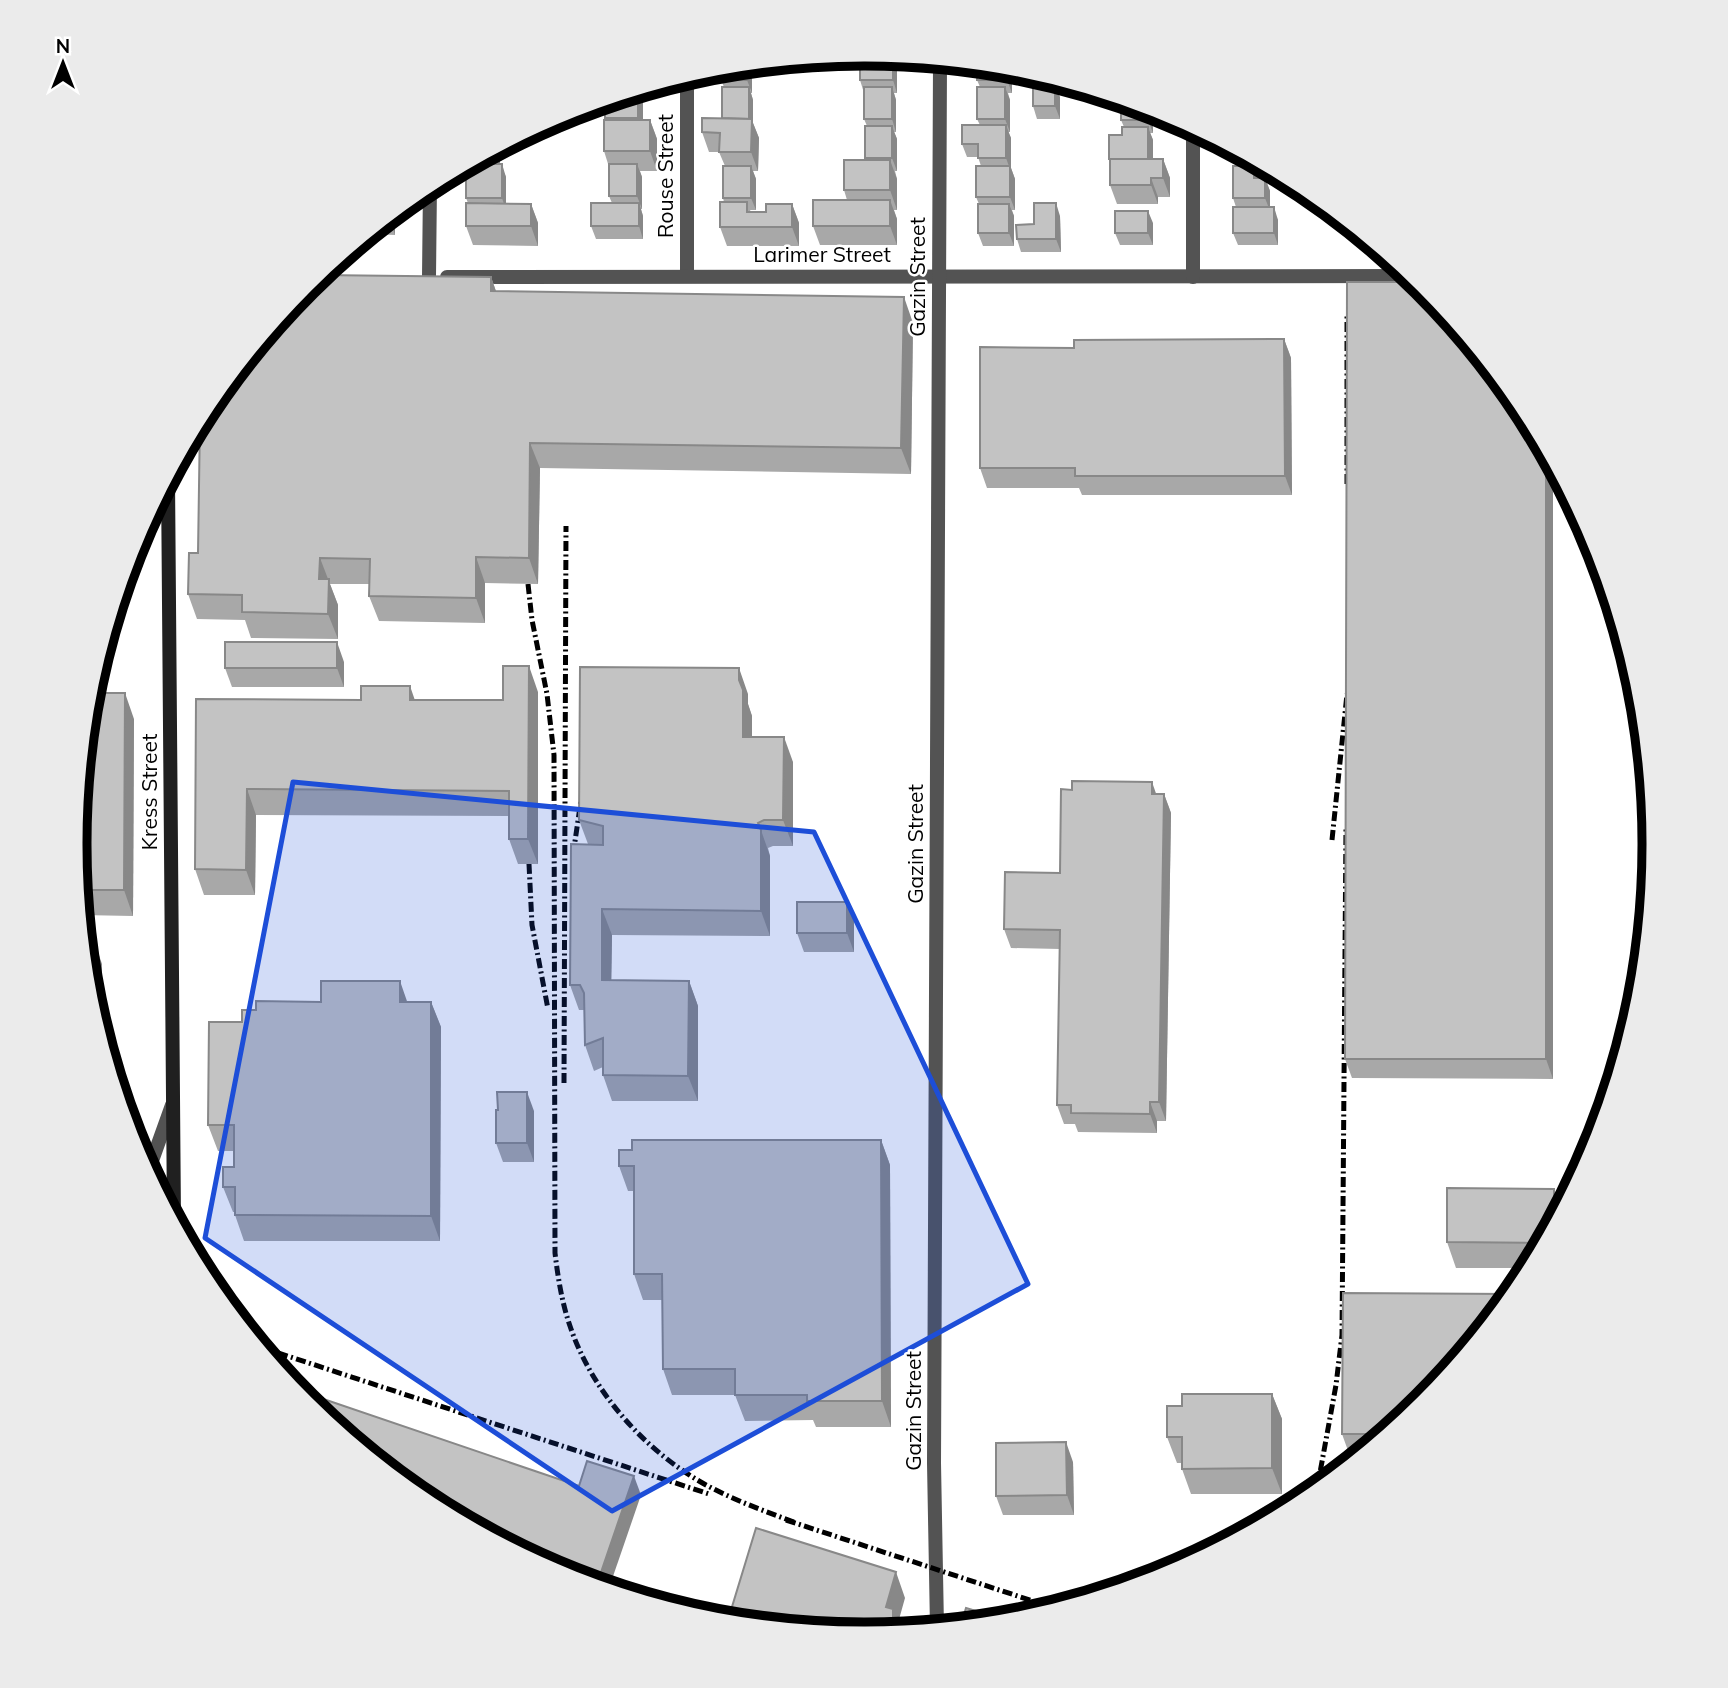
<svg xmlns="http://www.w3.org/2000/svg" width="1728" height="1688" font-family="Mulish,sans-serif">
	<rect width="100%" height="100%" fill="#fff"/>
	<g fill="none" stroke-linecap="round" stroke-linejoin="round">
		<g stroke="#535353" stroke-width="14">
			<polyline points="687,76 687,275"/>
			<polyline points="429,277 430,185"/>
			<polyline points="447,277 1411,276"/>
			<polyline points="1193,277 1193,129"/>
			<polyline points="148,1172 172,1105"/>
			<polyline points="937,1627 934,1463 940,62"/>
		</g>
		<polyline stroke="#202020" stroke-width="14" points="168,479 174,1220"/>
		<g stroke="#000" stroke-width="5" stroke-dasharray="10 3.5 2 3.5" stroke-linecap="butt">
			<polyline points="1347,484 1347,314"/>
			<path d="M528 584 532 620 547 694 554 755 555 1253C558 1278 562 1303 570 1326 592 1392 645 1451 706 1485 734 1500 764 1511 794 1522"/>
			<polyline points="1332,840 1347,694"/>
			<polyline points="573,855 581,800"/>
			<polyline points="529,864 532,925 548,1009"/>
			<polyline points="564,1083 566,526"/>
			<polyline points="260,1347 709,1494"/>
			<polyline points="1317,1489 1336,1385 1342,1335 1346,827"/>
			<polyline points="786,1520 1054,1608"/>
		</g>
	</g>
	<g fill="#a8a8a8">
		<polygon points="897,60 897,93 894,93 896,100 896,132 894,132 897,139 897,171 895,171 897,179 897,210 894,210 897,219 897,245 820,245 813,226 847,200 844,190 866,160 867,126 864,119 864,93 860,80"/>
		<polygon points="752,65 752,93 751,93 753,100 753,123 759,138 758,171 753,171 756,179 756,210 750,210 751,212 766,212 792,204 799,223 799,246 727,246 720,227 724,202 723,198 725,166 719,152 709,152 702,132 722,118 724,87 721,80 721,70 715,70 715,69"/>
		<polygon points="1012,69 1012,93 1008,93 1010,100 1010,132 1008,132 1011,138 1011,168 1015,179 1015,210 1012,210 1014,216 1014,246 983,246 978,233 979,204 976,197 981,166 978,157 967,157 962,144 980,125 977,119 980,87 977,80"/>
		<polygon points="645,89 645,92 640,92 643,98 643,120 650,120 657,139 657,171 640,171 642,177 642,209 641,209 643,216 643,239 596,239 591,226 612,203 609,196 609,167 604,151 605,120 605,101"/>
		<polygon points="1060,97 1060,119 1037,119 1033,106"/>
		<polygon points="1153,110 1153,133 1150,133 1153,140 1153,159 1163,159 1170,178 1170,197 1158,197 1158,204 1117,204 1110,185 1124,127 1121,120"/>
		<polygon points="500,147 500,164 506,177 506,203 531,204 538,223 538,246 473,245 466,226 468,203 466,198 470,164"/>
		<polygon points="1233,150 1266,168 1266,172 1256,172 1258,178 1265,178 1270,191 1270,207 1278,220 1278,245 1238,245 1233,233 1236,207 1233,198 1236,166 1233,159"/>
		<polygon points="395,212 395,235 368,234"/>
		<polygon points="1060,216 1061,252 1021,252 1017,239 1034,224"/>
		<polygon points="1153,223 1153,245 1120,245 1115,233"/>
		<polygon points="1363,237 1375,247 1367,247"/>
		<polygon points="491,277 496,291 913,323 911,474 540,468 538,584 485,583 485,623 379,621 369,596 370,584 330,584 338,605 338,639 251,638 245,620 197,619 188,594 198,553"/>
		<polygon points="1284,339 1291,358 1292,495 1082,495 1079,488 987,488 980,468 1074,348"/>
		<polygon points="1521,406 1553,467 1553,1079 1352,1078 1345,1059"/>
		<polygon points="116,603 116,619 111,619"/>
		<polygon points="344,662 344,687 232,687 225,668"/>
		<polygon points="538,692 538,864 518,864 509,839 509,816 256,815 255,895 204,895 195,869 196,699 503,700"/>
		<polygon points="748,694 748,704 752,716 752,737 793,762 793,846 773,846 768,848 770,856 770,936 612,935 611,980 689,981 698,1006 698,1101 612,1101 603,1075 603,1067 594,1071 585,1045 584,1010 579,1010 570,985 588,844 579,820"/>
		<polygon points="134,719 133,916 81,915 74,844"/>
		<polygon points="1157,794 1164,794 1171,813 1166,1121 1157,1121 1157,1133 1078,1132 1075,1124 1064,1124 1057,1105 1060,949 1011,948 1004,929 1060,873"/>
		<polygon points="854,921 854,952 804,952 797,933"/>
		<polygon points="408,1002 431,1002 441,1027 440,1241 244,1241 235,1215 235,1212 233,1212 223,1187 234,1167 234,1151 218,1151 208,1125 242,1022 256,1010"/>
		<polygon points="534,1111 534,1162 503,1162 496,1143"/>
		<polygon points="881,1140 890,1165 891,1427 816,1427 813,1420 745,1421 735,1395 672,1395 663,1369 662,1300 643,1300 634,1274 634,1191 628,1191 619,1166"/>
		<polygon points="1561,1208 1528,1268 1456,1268 1447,1242"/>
		<polygon points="1272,1394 1282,1419 1282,1494 1191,1494 1182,1469 1182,1463 1177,1463 1167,1437 1182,1406"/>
		<polygon points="1422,1403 1343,1468 1351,1459 1342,1434"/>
		<polygon points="1073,1462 1074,1515 1003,1515 996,1496"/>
	</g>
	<g fill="#888">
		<polygon points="893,57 897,57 897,93 893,80"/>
		<polygon points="752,65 752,93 747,80 747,66"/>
		<polygon points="1007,68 1012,69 1012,93 1007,80"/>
		<polygon points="1055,84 1060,97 1060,119 1055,106"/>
		<polygon points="749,87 753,100 753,123 759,138 758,171 751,152 749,119"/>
		<polygon points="892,87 896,100 896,132 892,119"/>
		<polygon points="1005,87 1010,100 1010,132 1005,119"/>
		<polygon points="638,91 640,91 643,98 643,131 638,118"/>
		<polygon points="1148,109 1153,110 1153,133 1148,120"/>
		<polygon points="650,120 657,139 657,171 650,151"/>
		<polygon points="1006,125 1011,138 1011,168 1015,179 1015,210 1010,197 1010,169 1006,158"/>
		<polygon points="892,126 897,139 897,171 892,158"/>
		<polygon points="1148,127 1153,140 1153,172 1148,159"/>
		<polygon points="500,147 500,171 496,158 495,150"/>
		<polygon points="1163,159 1170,178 1170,197 1163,178"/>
		<polygon points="890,160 897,179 897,210 890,190"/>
		<polygon points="502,164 506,177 506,210 502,198"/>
		<polygon points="637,164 642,177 642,209 637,196"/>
		<polygon points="751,166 756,179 756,210 751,198"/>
		<polygon points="1254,166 1258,179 1254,178"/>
		<polygon points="1151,178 1158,197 1158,204 1151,185"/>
		<polygon points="1265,178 1270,191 1270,211 1265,198"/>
		<polygon points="890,200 897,219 897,245 890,226"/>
		<polygon points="639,203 643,216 643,239 639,226"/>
		<polygon points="1056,203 1060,216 1061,252 1056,239"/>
		<polygon points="531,204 538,223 538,246 531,226"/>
		<polygon points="792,204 799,223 799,246 792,227"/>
		<polygon points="1009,204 1014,216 1014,246 1009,233"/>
		<polygon points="1274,207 1278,220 1278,245 1274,233"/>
		<polygon points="1148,211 1153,223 1153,245 1148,233"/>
		<polygon points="395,212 395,235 389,217"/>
		<polygon points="491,277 500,303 491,291"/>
		<polygon points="904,297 913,323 911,474 901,448"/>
		<polygon points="1284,339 1291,358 1292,495 1285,476"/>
		<polygon points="530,443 540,468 538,584 529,558"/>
		<polygon points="1546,454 1553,467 1553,1079 1546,1059"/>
		<polygon points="476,557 485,583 485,623 476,598"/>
		<polygon points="320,558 338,605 338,639 328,614 319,579"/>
		<polygon points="116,603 116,619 113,612"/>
		<polygon points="337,642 344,662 344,687 337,668"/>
		<polygon points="529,666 538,692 538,864 528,839"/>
		<polygon points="739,668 748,694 748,704 752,716 752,762 743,737"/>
		<polygon points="410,686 419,712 410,700"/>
		<polygon points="125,693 134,719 133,916 124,890"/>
		<polygon points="784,737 793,762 793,846 783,820"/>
		<polygon points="1152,782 1159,802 1152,794"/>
		<polygon points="247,789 256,815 255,895 246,870"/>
		<polygon points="1164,794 1171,813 1166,1121 1159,1102"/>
		<polygon points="761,830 770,856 770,936 761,911"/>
		<polygon points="847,902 854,921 854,952 847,933"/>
		<polygon points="602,909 612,935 611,1006 602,980"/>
		<polygon points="93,938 102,964 102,1039 93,1008"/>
		<polygon points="400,981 409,1007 400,1002"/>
		<polygon points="689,981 698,1006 698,1101 688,1076"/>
		<polygon points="431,1002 441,1027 440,1241 431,1216"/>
		<polygon points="527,1092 534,1111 534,1162 527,1143"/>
		<polygon points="1150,1102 1157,1121 1157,1133 1150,1114"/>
		<polygon points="881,1140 890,1165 891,1427 882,1401"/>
		<polygon points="1554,1189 1561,1208 1554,1221"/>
		<polygon points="1272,1394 1282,1419 1282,1494 1272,1468"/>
		<polygon points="1066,1442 1073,1462 1074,1515 1067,1495"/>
		<polygon points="634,1476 641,1495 609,1588 597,1584"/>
		<polygon points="896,1572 905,1598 898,1623 901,1630 893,1631 886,1607"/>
	</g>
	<g fill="#c3c3c3" stroke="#888" stroke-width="2">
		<polygon points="864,54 893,57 893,80 860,80 860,55"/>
		<polygon points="977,65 1007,68 1007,80 977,80"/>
		<polygon points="747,66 747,80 721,80 721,68"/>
		<rect x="1033" y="84" width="22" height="22"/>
		<polygon points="722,87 749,87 749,119 722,118"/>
		<rect x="864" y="87" width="28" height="32"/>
		<rect x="977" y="87" width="28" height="32"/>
		<polygon points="638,91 638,118 605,118 605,101"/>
		<polygon points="1121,101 1148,109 1148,120 1121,120"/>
		<polygon points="702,118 752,119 751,152 719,152 720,133 702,132"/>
		<rect x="604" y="120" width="46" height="31"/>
		<polygon points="962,125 1006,125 1006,158 978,158 978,144 962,144"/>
		<rect x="865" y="126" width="27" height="32"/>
		<polygon points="1122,127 1148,127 1148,159 1109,159 1109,135 1122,135"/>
		<polygon points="495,150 496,158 481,158"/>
		<polygon points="1233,150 1250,159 1233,159"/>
		<polygon points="1110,159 1163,159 1163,178 1151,178 1151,185 1110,185"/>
		<rect x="844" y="160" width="46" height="30"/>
		<polygon points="468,164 502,164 502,198 466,198 466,166"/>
		<rect x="609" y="164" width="28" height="32"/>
		<rect x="723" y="166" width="28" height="32"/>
		<rect x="976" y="166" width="34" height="31"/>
		<polygon points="1233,166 1254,166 1254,178 1265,178 1265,198 1233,198"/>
		<rect x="813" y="200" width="77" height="26"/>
		<polygon points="720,202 747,202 747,212 766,212 766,204 792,204 792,227 720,227"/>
		<polygon points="466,203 531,204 531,226 466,226"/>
		<rect x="591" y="203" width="48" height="23"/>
		<polygon points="1034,203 1056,203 1056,239 1017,239 1016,225 1034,224"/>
		<rect x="978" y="204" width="31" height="29"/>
		<rect x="1233" y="207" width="41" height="26"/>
		<rect x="1115" y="211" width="33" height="22"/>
		<polygon points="319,275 491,277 491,291 904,297 901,448 530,443 529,558 476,557 476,598 369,596 370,559 320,558 319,579 329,579 328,614 242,612 242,595 188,594 189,553 198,553 200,420 208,405 306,285"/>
		<polygon points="1347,282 1418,282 1423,286 1521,406 1546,454 1546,1059 1345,1059"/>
		<polygon points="1284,339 1285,476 1075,476 1075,468 980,468 980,347 1074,348 1074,340"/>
		<rect x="225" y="642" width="112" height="26"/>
		<polygon points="503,666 529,666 528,839 509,839 509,791 247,789 246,870 195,869 196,699 361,700 361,686 410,686 410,700 503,700"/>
		<polygon points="580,667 739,668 739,680 743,690 743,737 784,737 783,820 764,820 758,823 761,830 761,911 602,909 602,980 689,981 688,1076 603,1075 603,1038 585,1045 584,993 580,985 570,985 571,844 603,845 603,826 579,820"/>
		<polygon points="89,693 125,693 124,890 79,890 74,844"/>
		<polygon points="1072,781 1152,782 1152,794 1164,794 1159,1102 1150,1102 1150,1114 1071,1113 1071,1105 1057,1105 1060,930 1004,929 1005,872 1060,873 1061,789 1072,790"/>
		<rect x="797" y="902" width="50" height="31"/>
		<polygon points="84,938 93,938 93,1008 89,998"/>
		<polygon points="321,981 400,981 400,1002 431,1002 431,1216 235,1215 235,1187 223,1187 223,1167 234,1167 234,1125 208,1125 209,1022 242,1022 242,1010 256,1010 256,1001 321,1002"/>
		<polygon points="497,1092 527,1092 527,1143 496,1143 496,1110 498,1110"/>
		<polygon points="632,1140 881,1140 882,1401 807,1401 807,1395 735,1395 735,1369 663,1369 662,1274 634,1274 634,1166 619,1166 619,1150 632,1150"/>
		<polygon points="1447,1188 1554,1189 1554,1221 1542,1243 1447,1242"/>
		<polygon points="1343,1293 1511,1294 1422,1403 1383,1434 1342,1434"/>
		<polygon points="294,1389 579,1486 587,1461 634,1476 597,1584 561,1573 425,1500 305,1402"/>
		<polygon points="1182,1394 1272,1394 1272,1468 1182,1469 1182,1437 1167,1437 1167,1406 1182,1406"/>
		<polygon points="1066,1442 1067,1495 996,1496 996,1443"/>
		<polygon points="1343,1459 1353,1459 1343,1468"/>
		<polygon points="756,1528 896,1572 886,1607 893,1609 893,1631 864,1634 728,1620"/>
		<polygon points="966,1608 1006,1620 961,1624"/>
	</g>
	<path fill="#1d4ed8" fill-opacity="0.2" stroke="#1d4ed8" stroke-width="5" stroke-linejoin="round" d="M293 782 814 832 1028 1284 612 1511 205 1238Z"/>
	<g text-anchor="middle" stroke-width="5" stroke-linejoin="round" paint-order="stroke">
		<g font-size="21" fill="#000" stroke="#fff">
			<text transform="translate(666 176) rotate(-90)" y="7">Rouse Street</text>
			<text x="822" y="262">Larimer Street</text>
			<text transform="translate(918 277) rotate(-90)" y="7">Gazin Street</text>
			<text transform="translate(150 792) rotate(-90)" y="7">Kress Street</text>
			<text transform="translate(916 844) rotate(-90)" y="7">Gazin Street</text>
			<text transform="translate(914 1411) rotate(-90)" y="7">Gazin Street</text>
		</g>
	</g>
	<path d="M0 0H1728V1688H0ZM864 66H865A777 777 0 0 1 1642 843V845A777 777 0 0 1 865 1622H864A777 777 0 0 1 87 845V843A777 777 0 0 1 864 66Z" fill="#ebebeb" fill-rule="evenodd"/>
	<path fill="none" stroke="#000" stroke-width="9" d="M864 66H865A777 777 0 0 1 1642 843V845A777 777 0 0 1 865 1622H864A777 777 0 0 1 87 845V843A777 777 0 0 1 864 66Z"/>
	<g transform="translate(63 63)" stroke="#ffffff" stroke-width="5" paint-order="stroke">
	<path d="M0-5L12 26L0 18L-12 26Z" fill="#000000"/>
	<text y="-10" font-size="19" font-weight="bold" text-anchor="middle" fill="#000000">N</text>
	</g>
</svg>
